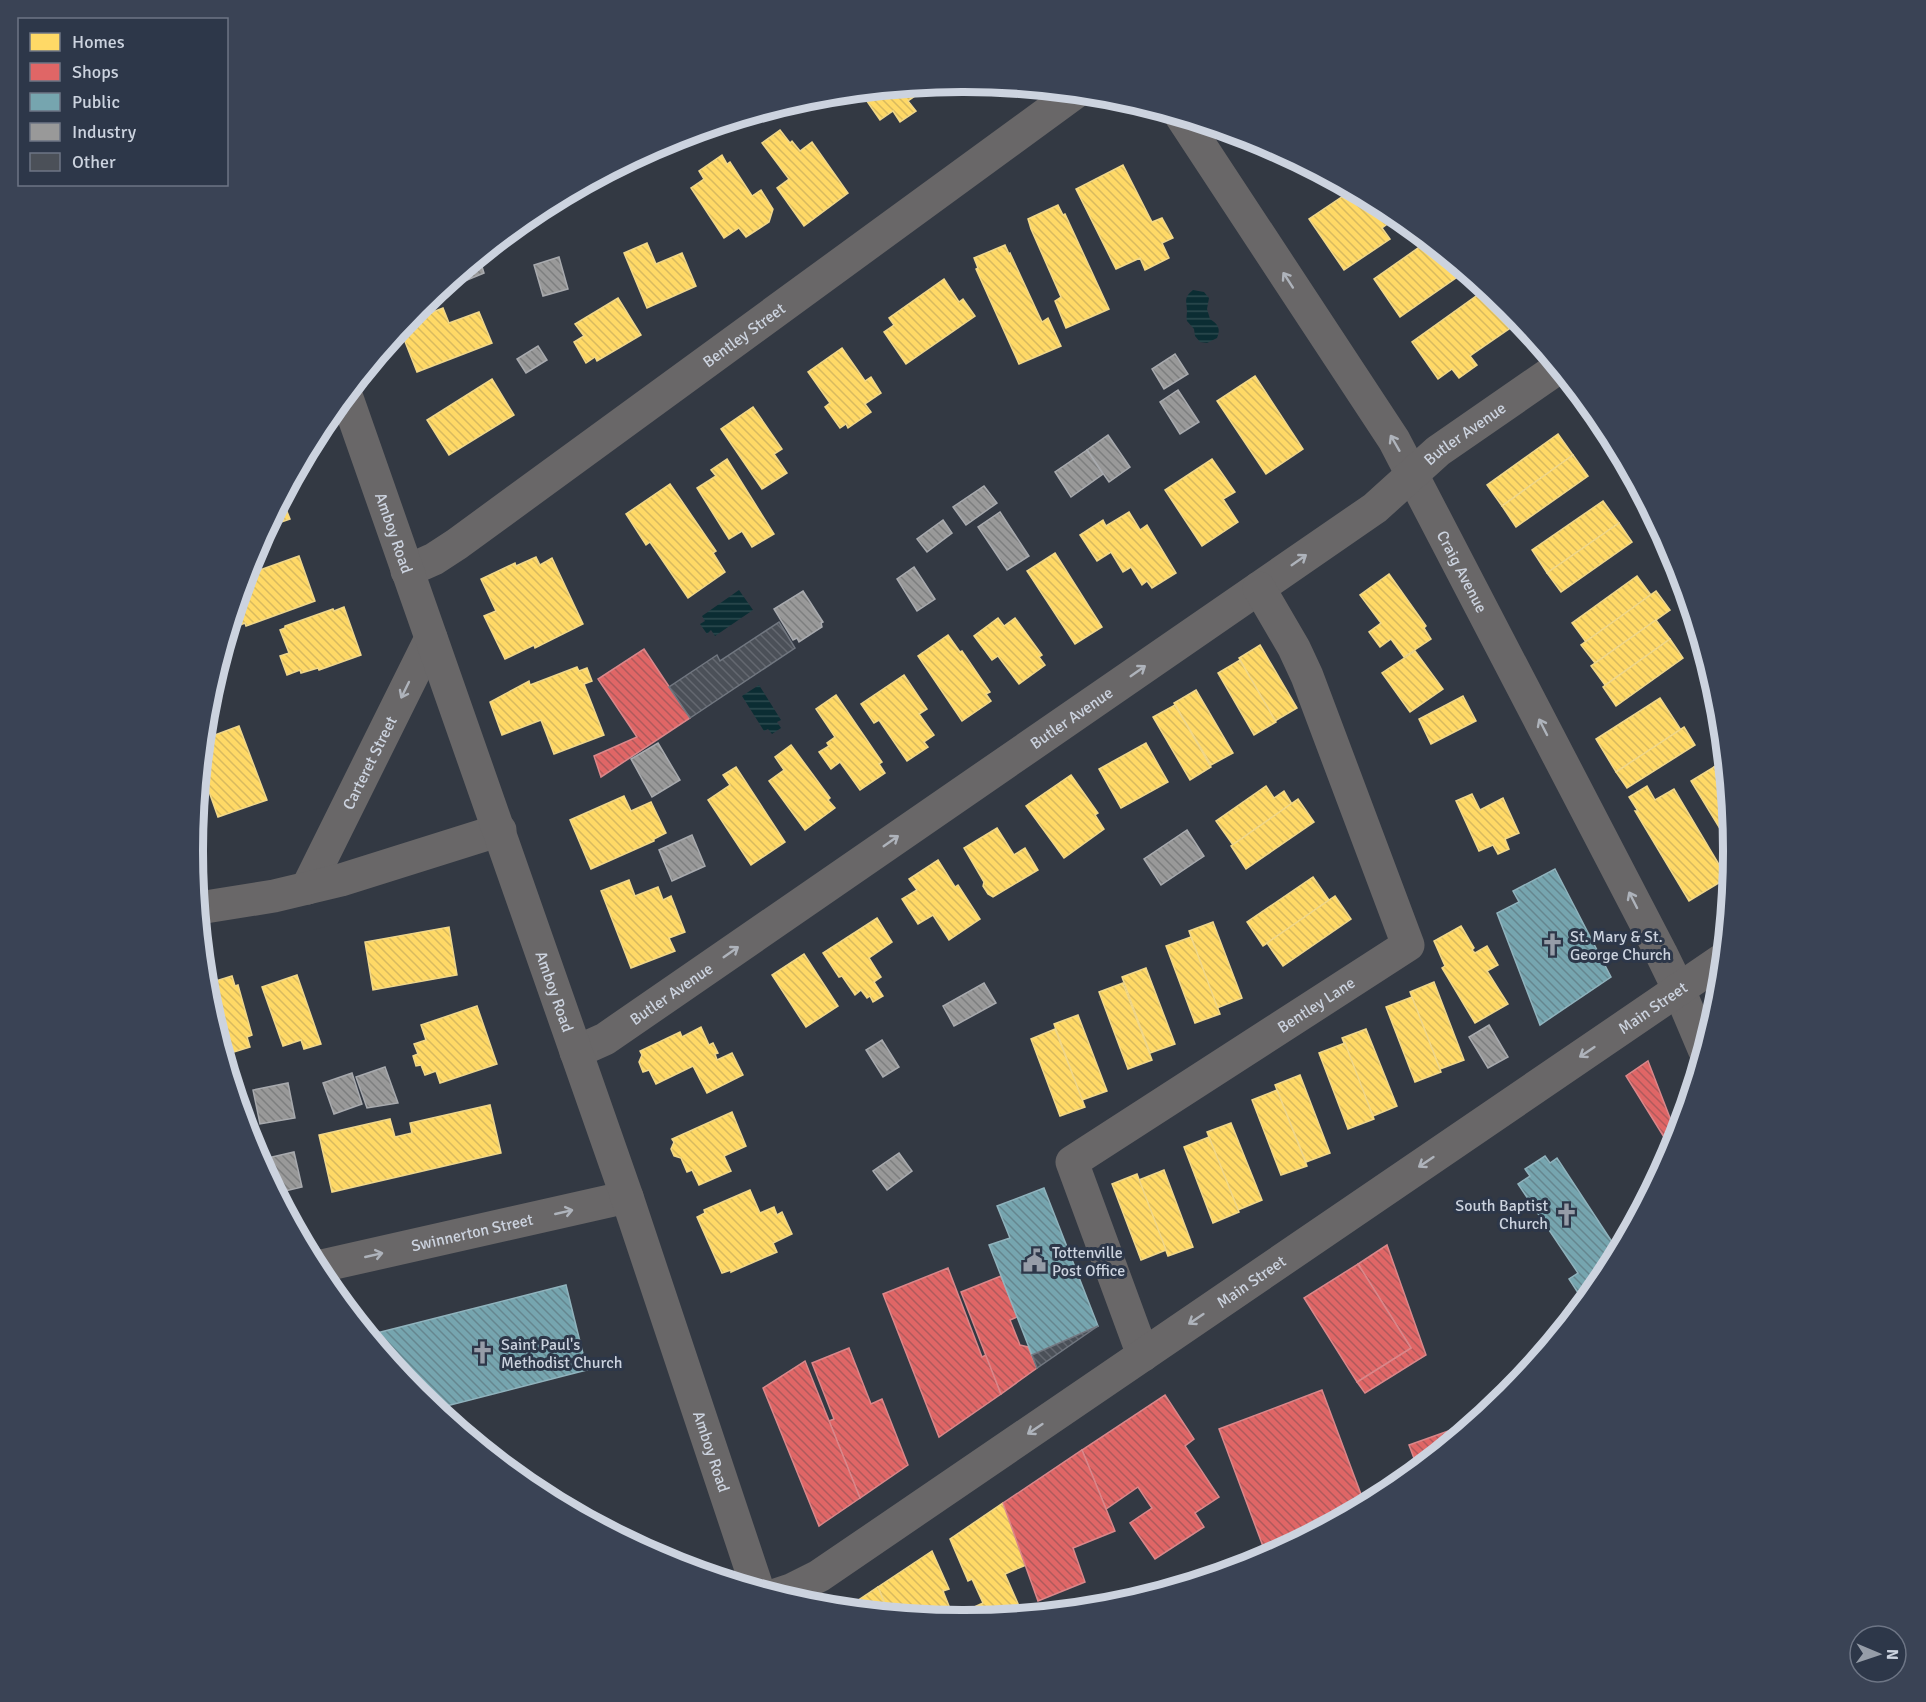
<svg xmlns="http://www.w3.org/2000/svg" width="1926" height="1702" font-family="Signika,sans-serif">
	<defs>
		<pattern id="water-rules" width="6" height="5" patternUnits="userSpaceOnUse" patternTransform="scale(1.5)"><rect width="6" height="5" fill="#0b2d33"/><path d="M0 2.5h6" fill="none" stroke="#2d4b50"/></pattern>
		<pattern id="homes-back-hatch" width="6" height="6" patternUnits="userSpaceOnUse" patternTransform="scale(1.5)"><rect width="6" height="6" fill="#ffd966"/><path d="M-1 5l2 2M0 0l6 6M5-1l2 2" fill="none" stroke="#d8ba5f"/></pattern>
		<pattern id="shops-back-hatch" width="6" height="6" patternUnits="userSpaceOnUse" patternTransform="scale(1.5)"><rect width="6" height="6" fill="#e06666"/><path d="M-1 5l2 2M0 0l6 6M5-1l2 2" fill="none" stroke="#af5a5c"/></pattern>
		<pattern id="public-back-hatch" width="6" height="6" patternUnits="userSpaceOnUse" patternTransform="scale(1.5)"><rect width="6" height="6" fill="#76a5af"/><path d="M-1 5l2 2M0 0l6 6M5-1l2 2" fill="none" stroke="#65868f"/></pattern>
		<pattern id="industry-back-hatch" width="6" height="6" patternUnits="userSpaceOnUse" patternTransform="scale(1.5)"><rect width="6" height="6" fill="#999"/><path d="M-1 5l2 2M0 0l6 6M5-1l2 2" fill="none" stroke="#7d7e7f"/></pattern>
		<pattern id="building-back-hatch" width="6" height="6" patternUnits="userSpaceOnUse" patternTransform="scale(1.5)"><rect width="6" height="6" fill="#4b5058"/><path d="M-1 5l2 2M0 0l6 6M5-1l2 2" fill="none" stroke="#646870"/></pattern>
	</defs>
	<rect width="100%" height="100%" fill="#333943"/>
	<g fill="url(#water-rules)">
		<path d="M1193 290 1204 292 1209 298 1207 309 1210 319C1218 324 1221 329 1217 338L1207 343 1200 342 1195 336 1194 329 1187 321C1186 318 1187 314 1187 311 1187 301 1183 298 1193 290Z"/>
		<polygon points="739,590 753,610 715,636 711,630 707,634 700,624 705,621 702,616"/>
		<polygon points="759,685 781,720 777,722 781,728 772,734 768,729 764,731 742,696"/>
	</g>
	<g fill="url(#homes-back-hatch)" stroke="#f0d78a" stroke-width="1.5">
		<polygon points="922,85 925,89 908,101 916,111 900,122 893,111 880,120 860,91"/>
		<polygon points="780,130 790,143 792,141 800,151 812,142 848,193 804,226 777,188 789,179 762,143"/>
		<polygon points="722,155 727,164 730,162 752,196 761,190 773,209 769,222 746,237 739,228 724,238 691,188 704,179 699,171"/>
		<polygon points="1123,165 1152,222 1162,218 1173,238 1162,243 1169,258 1145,270 1140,258 1116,269 1076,189"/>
		<polygon points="1352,190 1358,193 1361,198 1364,197 1398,216 1382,228 1390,239 1344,270 1309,219"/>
		<polygon points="1058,205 1063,215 1065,214 1109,309 1066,328 1055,301 1061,297 1031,229 1028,219"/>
		<polygon points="1428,241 1458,266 1463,273 1400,317 1374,279"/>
		<polygon points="647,243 656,264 682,253 696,286 647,308 624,253"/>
		<polygon points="1005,245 1009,254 1010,253 1042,322 1048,318 1061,346 1019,364 976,269 978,268 974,258"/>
		<polygon points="944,279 959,302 963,299 975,316 906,364 884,332 894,325 889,318"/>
		<polygon points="1486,289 1508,307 1519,322 1470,356 1477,365 1459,378 1452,369 1438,379 1412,342"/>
		<polygon points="618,298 641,335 597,361 595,357 586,363 574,342 584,336 575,324"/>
		<polygon points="443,308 449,323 479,312 492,343 417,372 400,329 405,323"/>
		<polygon points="842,348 865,381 871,377 881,393 865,404 871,412 848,428 846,424 840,428 825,407 830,403 808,372"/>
		<polygon points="1255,376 1303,449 1266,474 1217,401"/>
		<polygon points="492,379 514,415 449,455 427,420"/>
		<polygon points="753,407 782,449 774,454 787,473 762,489 721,429"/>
		<polygon points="1558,434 1573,455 1502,506 1487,485"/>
		<polygon points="1573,455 1588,476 1516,527 1502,506"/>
		<polygon points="727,459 774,534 752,547 742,531 729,539 697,488 716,476 711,470"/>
		<polygon points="1212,459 1235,492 1223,499 1238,522 1202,546 1165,490"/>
		<polygon points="670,484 716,551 713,553 725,572 688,598 650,542 646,545 626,514"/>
		<polygon points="282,499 290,519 267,527"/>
		<polygon points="1603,501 1619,523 1547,573 1532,550"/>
		<polygon points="1129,512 1140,530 1147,525 1176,573 1152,588 1147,581 1142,585 1131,567 1123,572 1111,552 1097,561 1080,535 1103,520 1106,526"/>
		<polygon points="1619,523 1632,542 1561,592 1547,573"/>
		<polygon points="1055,553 1102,627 1075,644 1027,571"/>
		<polygon points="299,556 315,601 246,626 245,623 230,629 246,575"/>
		<polygon points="536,557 540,565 552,558 583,624 535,648 534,645 505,659 484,616 496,611 481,579 515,563 516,566"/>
		<polygon points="1389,574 1426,626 1424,628 1431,639 1404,657 1391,639 1380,647 1369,632 1381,623 1360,595"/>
		<polygon points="1637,576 1651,595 1586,642 1572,623"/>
		<polygon points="1656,591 1670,610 1595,663 1581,645"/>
		<polygon points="344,607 361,655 319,670 318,668 301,673 300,670 287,675 280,656 289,653 280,630 285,628 285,626 333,609 334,611"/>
		<polygon points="998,618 1004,626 1015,618 1042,655 1039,657 1045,665 1019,684 998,656 992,660 974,636"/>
		<polygon points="1656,620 1670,639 1605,685 1591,666"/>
		<polygon points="948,635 960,652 962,651 990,692 986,694 991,701 962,721 918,656"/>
		<polygon points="1670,639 1683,658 1616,706 1603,687"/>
		<polygon points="1260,645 1297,708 1275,721 1239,658"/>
		<polygon points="1415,651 1443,689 1410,712 1382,673"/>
		<polygon points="1240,660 1276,722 1254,735 1218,673"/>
		<polygon points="577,667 579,671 587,668 592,681 584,684 604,735 554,754 541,720 502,735 490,702 529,681 530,685"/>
		<polygon points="904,675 927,709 919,714 934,735 924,742 928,747 907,761 879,720 874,723 861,704"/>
		<polygon points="1196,690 1233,753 1211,765 1174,703"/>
		<polygon points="836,695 882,762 879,764 885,773 860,790 840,762 831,769 819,752 829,746 827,743 835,737 816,709"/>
		<polygon points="1463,696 1476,721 1431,744 1419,719"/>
		<polygon points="1660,698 1681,730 1616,772 1596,739"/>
		<polygon points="1175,705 1211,767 1190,780 1153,717"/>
		<polygon points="239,726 267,800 218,817 201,769 204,739"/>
		<polygon points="1684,727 1695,745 1627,788 1616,772"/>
		<polygon points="1146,743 1168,782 1121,808 1099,769"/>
		<polygon points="791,745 830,798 828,800 835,808 805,830 769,781 784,770 775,757"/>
		<polygon points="1724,760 1727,787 1714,767"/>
		<polygon points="736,767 785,842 751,865 708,800 730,785 723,775"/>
		<polygon points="1714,767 1727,787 1733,850 1691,781"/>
		<polygon points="1071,775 1098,813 1095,815 1104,829 1064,858 1026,806"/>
		<polygon points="1266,786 1274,798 1284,791 1292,804 1233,845 1216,821"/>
		<polygon points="1647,786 1655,800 1674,789 1727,878 1689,901 1635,811 1638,811 1629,797"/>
		<polygon points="1472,794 1480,810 1503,798 1519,833 1505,839 1509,849 1498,854 1493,845 1479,851 1456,801"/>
		<polygon points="624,796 631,811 651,802 666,833 654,839 654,841 591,869 570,820"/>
		<polygon points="1298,799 1314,822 1246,869 1231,846"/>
		<polygon points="997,828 1014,855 1025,848 1038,870 993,897 988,894 983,886 984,882 964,848"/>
		<polygon points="938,860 955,887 958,885 980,919 949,940 933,915 918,924 902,899 917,890 909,879"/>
		<polygon points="1313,877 1329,900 1263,946 1247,922"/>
		<polygon points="629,880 635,896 658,887 663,900 671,896 685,932 669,938 675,951 631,968 601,891"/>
		<polygon points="1335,896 1351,919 1283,966 1267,943"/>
		<polygon points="877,918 892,942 869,958 881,977 874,982 883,996 873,1002 870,996 867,998 861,990 855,995 842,976 839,977 823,953"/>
		<polygon points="1213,922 1242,998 1217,1008 1189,931"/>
		<polygon points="1461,926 1474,948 1472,950 1475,953 1487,946 1498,965 1487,971 1508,1004 1475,1023 1442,968 1445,966 1434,941"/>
		<polygon points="449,927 457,975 373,990 365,942"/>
		<polygon points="1191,937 1220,1014 1195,1023 1166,946"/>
		<polygon points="804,954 838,1006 806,1027 772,975"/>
		<polygon points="1146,968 1175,1044 1150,1053 1122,977"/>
		<polygon points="297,975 321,1044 304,1049 301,1040 283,1046 262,987"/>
		<polygon points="232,976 235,986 238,985 252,1035 247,1037 250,1047 224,1055 208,1001 206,984"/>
		<polygon points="1434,982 1464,1060 1440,1069 1410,992"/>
		<polygon points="1123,983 1152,1060 1128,1069 1099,992"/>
		<polygon points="1412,997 1441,1072 1415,1082 1386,1007"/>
		<polygon points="477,1006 497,1064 440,1083 436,1071 425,1075 421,1065 416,1066 413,1056 418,1054 414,1044 426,1040 421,1025"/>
		<polygon points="1078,1015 1107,1091 1082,1100 1054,1024"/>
		<polygon points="701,1027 709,1045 713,1043 718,1053 715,1054 717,1060 732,1053 743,1075 707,1093 693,1066 656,1084 649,1070 643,1072 639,1062 642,1055 640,1051 680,1032 682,1037"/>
		<polygon points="1055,1029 1085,1107 1060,1116 1031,1039"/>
		<polygon points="1366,1029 1397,1106 1373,1116 1342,1038"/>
		<polygon points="1345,1043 1374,1119 1348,1129 1319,1053"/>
		<polygon points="1300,1075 1330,1153 1306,1162 1275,1085"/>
		<polygon points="1277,1090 1307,1166 1281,1175 1252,1100"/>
		<polygon points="490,1105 501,1153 332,1192 319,1135 390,1119 395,1137 412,1133 410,1123"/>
		<polygon points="732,1112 746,1146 724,1156 731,1171 699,1185 692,1170 687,1172 681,1158 674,1156 671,1149 674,1142 672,1139"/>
		<polygon points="1231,1123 1262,1200 1238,1210 1207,1132"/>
		<polygon points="1209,1137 1239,1212 1213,1223 1184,1147"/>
		<polygon points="1164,1170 1193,1247 1168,1256 1139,1180"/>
		<polygon points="1137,1174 1166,1250 1141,1260 1112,1184"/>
		<polygon points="750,1190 760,1213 774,1207 777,1215 782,1212 792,1234 773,1243 777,1252 731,1272 731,1270 722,1273 697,1217 705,1213 704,1210"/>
		<polygon points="1003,1503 1026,1565 1005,1574 1023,1615 972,1620 968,1610 983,1603 972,1579 968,1581 950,1539"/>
		<polygon points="932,1551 949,1589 943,1591 953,1616 968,1610 972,1620 963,1621 889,1614 878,1587"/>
		<polygon points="878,1587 889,1614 845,1609"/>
	</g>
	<g fill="url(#shops-back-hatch)" stroke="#da878a" stroke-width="1.5">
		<polygon points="644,649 690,718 601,777 594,756 637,737 598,679"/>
		<polygon points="1648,1061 1677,1136 1672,1150 1626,1076"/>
		<polygon points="1387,1245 1426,1355 1365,1393 1357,1382 1411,1348 1358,1264"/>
		<polygon points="1358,1264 1411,1348 1357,1382 1304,1298"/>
		<polygon points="948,1268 982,1357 986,1355 1001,1394 939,1437 883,1294"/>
		<polygon points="1001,1276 1017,1317 1010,1320 1020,1345 1028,1347 1037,1368 1001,1394 961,1292"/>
		<polygon points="849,1348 871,1404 882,1399 908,1465 860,1498 829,1421 834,1419 812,1363"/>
		<polygon points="805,1361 860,1498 819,1526 763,1388"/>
		<polygon points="1322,1390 1365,1505 1267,1557 1219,1429"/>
		<polygon points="1165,1395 1194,1439 1185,1446 1219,1497 1195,1513 1204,1527 1155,1559 1130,1523 1152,1508 1138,1487 1106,1509 1082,1450"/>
		<polygon points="1454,1429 1457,1437 1418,1469 1409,1445"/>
		<polygon points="1082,1450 1115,1531 1073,1548 1085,1582 1038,1601 1003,1503"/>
	</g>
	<g fill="url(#public-back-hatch)" stroke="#90b3bd" stroke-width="1.5">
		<polygon points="1555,869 1611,977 1540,1025 1497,913 1519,902 1513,891"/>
		<polygon points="1545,1156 1550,1163 1557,1158 1616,1248 1622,1244 1603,1279 1584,1302 1569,1279 1578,1273 1518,1184 1530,1176 1525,1169"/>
		<polygon points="1044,1188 1098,1326 1032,1355 989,1245 1010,1238 997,1206"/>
		<polygon points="566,1285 587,1370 435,1409 418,1395 369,1335"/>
	</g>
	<g fill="url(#industry-back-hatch)" stroke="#a8aaae" stroke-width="1.5">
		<polygon points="479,257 484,273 455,285 452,279"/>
		<polygon points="559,257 568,289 543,296 534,265"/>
		<polygon points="538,346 547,360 526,373 517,359"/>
		<polygon points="1175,354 1188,374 1164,389 1152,369"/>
		<polygon points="1178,390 1199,422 1180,434 1160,402"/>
		<polygon points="1108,435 1130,467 1109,482 1087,450"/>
		<polygon points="1087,450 1103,474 1071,497 1055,472"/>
		<polygon points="984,486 997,503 966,525 953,507"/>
		<polygon points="1000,512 1029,556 1007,570 978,527"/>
		<polygon points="943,520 952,533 927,552 917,539"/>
		<polygon points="914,567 935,599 917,611 897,579"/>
		<polygon points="803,591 823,622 821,623 822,627 799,642 797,638 793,640 774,609"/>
		<polygon points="658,743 680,780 652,797 631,759"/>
		<polygon points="1187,830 1204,856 1161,885 1144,859"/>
		<polygon points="692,835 705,866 672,881 659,850"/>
		<polygon points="984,983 996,1003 954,1026 943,1006"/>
		<polygon points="1489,1025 1508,1057 1488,1068 1469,1037"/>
		<polygon points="882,1040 899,1067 883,1077 866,1050"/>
		<polygon points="385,1067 398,1103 367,1108 356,1077"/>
		<polygon points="352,1073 362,1104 334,1114 323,1083"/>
		<polygon points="288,1083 295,1118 260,1124 253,1090"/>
		<polygon points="294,1152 302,1187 277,1193 259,1160"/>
		<polygon points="899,1153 912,1171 887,1190 873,1171"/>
	</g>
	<g fill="url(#building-back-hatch)" stroke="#717780" stroke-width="1.5">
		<polygon points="779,622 795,648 690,718 669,687 717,655 720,661"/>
		<polygon points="1098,1326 1037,1368 1032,1355"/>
	</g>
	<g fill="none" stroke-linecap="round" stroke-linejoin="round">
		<g stroke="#696768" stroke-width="33">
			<path id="s1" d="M1181 116 1394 440 1661 953 1679 990 1704 1049"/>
			<path id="s2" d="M407 571 434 559 457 544 1076 92"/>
			<path id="s3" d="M307 888 431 638"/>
			<polyline points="199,908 274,896 341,880 500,830"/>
			<path id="s4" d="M576 1052 605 1039 1375 508 1438 451 1558 368"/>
			<path id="s5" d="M317 1267 627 1197"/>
			<path id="s6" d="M1143 1355 1072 1162 1408 945 1307 676 1294 648 1259 588"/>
		</g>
		<g stroke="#696768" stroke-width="33">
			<path id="s7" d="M346 395 627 1197 758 1590"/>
			<path id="s8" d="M776 1595 791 1590 819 1576 1722 960"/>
		</g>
	</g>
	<defs><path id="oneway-shaft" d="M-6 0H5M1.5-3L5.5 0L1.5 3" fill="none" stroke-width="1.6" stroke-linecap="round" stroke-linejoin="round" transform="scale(1.5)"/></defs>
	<g stroke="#aeb3bb">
		<use href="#oneway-shaft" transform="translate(1288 280) rotate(-123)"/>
		<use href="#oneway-shaft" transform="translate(1395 443) rotate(-120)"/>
		<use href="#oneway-shaft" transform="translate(1299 560) rotate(-35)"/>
		<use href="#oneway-shaft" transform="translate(1138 671) rotate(-35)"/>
		<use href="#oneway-shaft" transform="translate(405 690) rotate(116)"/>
		<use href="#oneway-shaft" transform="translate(1543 727) rotate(-117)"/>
		<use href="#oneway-shaft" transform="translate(891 841) rotate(-35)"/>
		<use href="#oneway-shaft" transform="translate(1633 900) rotate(-117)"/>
		<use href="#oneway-shaft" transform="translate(731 952) rotate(-35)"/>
		<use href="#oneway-shaft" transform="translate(1587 1052) rotate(146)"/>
		<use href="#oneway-shaft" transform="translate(1426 1162) rotate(146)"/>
		<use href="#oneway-shaft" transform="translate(564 1212) rotate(-13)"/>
		<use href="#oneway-shaft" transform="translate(374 1255) rotate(-13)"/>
		<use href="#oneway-shaft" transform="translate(1196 1319) rotate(146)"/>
		<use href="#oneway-shaft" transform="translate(1035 1429) rotate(146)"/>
	</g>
	<defs>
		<symbol id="church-bare" viewBox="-9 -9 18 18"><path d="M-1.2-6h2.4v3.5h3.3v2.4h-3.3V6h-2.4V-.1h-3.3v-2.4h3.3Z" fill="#969da8" stroke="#2d3749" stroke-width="2.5" paint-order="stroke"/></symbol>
		<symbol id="civic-bare" viewBox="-9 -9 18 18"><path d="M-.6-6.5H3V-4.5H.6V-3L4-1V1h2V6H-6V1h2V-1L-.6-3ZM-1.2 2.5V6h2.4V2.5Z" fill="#969da8" stroke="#2d3749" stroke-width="2.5" paint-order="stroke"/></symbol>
	</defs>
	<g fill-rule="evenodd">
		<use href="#church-bare" x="1536" y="928" width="33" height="33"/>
		<use href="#church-bare" x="1550" y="1198" width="33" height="33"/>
		<use href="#civic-bare" x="1018" y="1244" width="33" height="33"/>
		<use href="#church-bare" x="466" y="1336" width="33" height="33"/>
	</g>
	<g text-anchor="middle" stroke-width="6" stroke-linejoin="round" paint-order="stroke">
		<g font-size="16" fill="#ccd3df" stroke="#2d3749">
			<text dy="6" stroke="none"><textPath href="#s2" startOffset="412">Bentley Street</textPath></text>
			<text dy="6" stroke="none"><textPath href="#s4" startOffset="1084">Butler Avenue</textPath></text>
			<text dy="6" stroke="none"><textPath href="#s7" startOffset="146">Amboy Road</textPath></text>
			<text dy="6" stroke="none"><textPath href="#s1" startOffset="536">Craig Avenue</textPath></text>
			<text dy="6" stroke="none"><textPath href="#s4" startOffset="598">Butler Avenue</textPath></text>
			<text dy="6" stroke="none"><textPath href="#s3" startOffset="140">Carteret Street</textPath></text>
			<text dy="6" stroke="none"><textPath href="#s7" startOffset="632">Amboy Road</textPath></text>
			<text dy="6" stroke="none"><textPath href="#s4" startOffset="112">Butler Avenue</textPath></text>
			<text dy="6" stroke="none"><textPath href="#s6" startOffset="496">Bentley Lane</textPath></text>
			<text dy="6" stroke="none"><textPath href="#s8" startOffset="1056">Main Street</textPath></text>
			<text dy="6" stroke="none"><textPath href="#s5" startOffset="159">Swinnerton Street</textPath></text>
			<text dy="6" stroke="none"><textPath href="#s8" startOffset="570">Main Street</textPath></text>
			<text dy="6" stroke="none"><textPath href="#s7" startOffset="1118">Amboy Road</textPath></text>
		</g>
		<g font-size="16" fill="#ccd3df" stroke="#2d3749" text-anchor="start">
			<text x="1570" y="942">St. Mary &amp; St.<tspan x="1570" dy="18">George Church</tspan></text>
			<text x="1548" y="1211" text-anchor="end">South Baptist<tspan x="1548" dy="18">Church</tspan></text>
			<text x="1052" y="1258">Tottenville<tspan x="1052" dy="18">Post Office</tspan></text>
			<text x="501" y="1350">Saint Paul's<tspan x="501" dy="18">Methodist Church</tspan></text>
		</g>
	</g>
	<path d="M0 0H1926V1702H0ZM962 92H964A759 759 0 0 1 1723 851V851A759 759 0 0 1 964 1610H962A759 759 0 0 1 203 851V851A759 759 0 0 1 962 92Z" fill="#3a4355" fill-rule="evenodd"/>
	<path fill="none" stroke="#ccd3df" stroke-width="8" d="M962 92H964A759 759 0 0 1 1723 851V851A759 759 0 0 1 964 1610H962A759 759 0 0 1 203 851V851A759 759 0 0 1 962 92Z"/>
	<rect x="18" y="18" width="210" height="168" fill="#2d3749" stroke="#6d7585" stroke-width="1.5"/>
	<rect x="30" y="33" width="30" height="18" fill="#ffd966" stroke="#6d7585" stroke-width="1.5"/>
	<text x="72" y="48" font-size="18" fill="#ccd3df">Homes</text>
	<rect x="30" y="63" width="30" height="18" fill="#e06666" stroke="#6d7585" stroke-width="1.5"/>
	<text x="72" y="78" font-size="18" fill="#ccd3df">Shops</text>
	<rect x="30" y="93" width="30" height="18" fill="#76a5af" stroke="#6d7585" stroke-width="1.5"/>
	<text x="72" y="108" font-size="18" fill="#ccd3df">Public</text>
	<rect x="30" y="123" width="30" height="18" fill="#999999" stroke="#6d7585" stroke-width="1.5"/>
	<text x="72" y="138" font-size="18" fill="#ccd3df">Industry</text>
	<rect x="30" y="153" width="30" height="18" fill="#4b5058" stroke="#6d7585" stroke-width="1.5"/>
	<text x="72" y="168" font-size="18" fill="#ccd3df">Other</text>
	<g transform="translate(1878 1654) rotate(92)"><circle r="28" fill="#2d3749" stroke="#6d7585" stroke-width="1.5"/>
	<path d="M0-4.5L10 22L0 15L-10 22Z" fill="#969da8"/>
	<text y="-9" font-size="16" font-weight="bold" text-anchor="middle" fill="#ccd3df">N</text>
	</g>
</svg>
